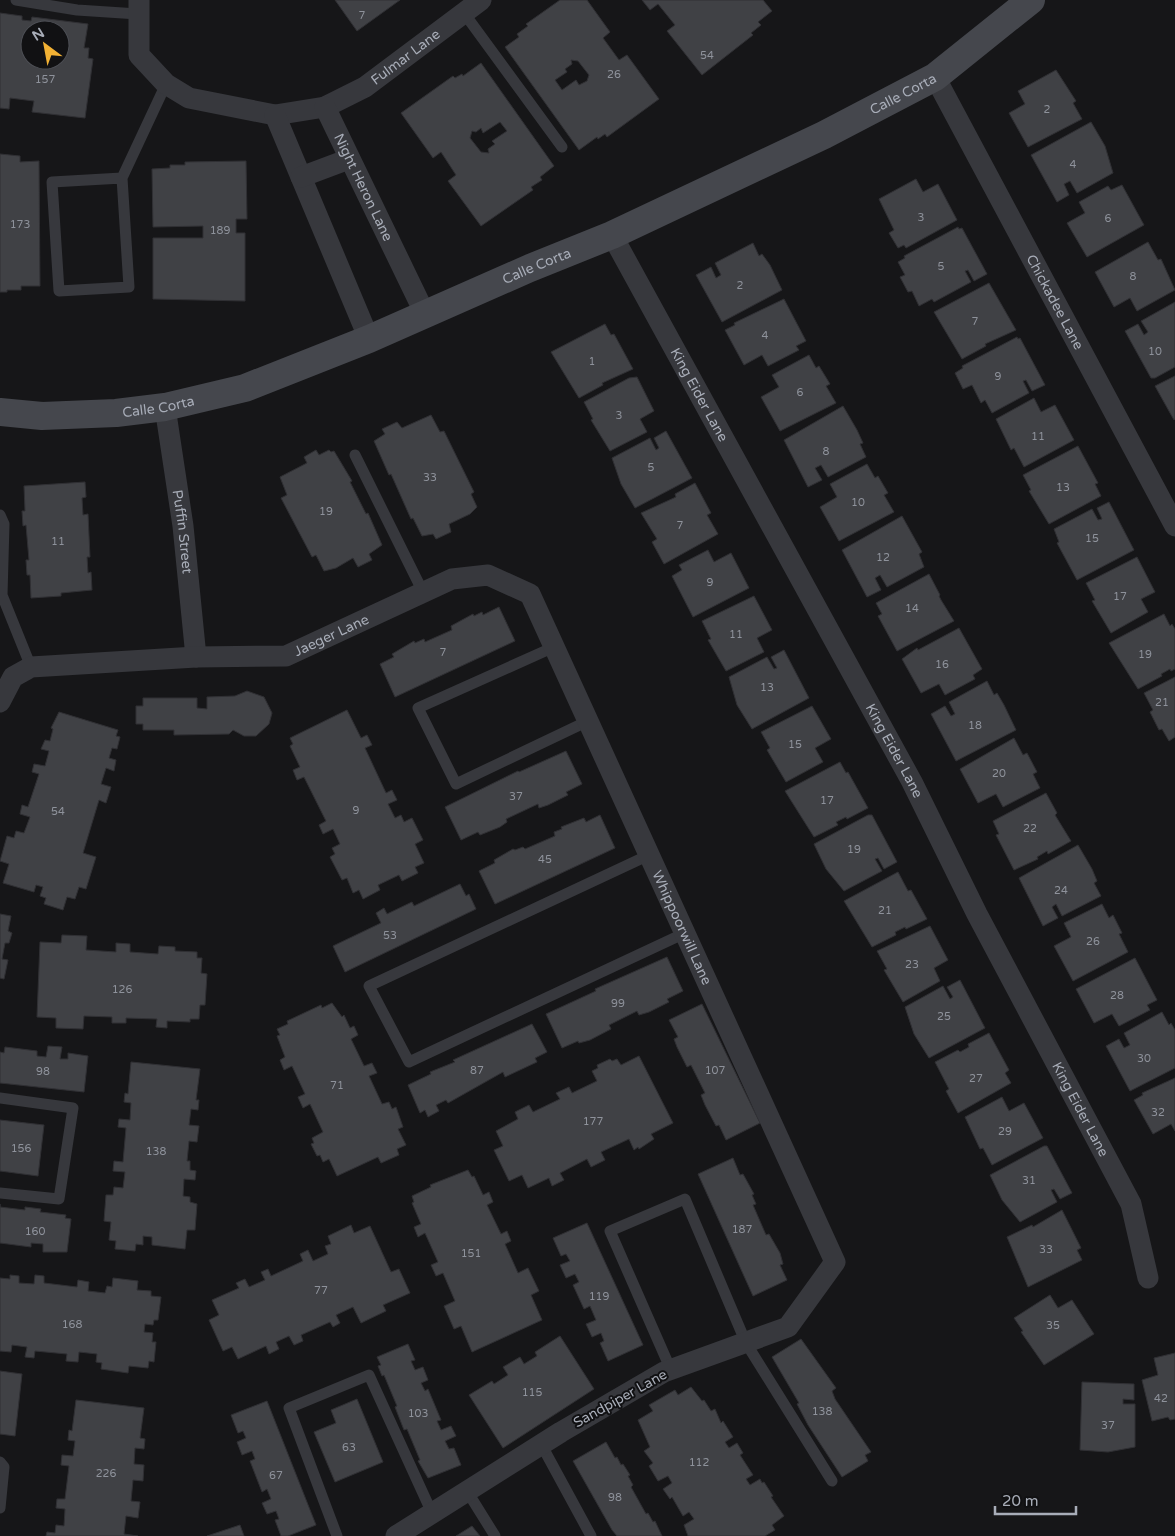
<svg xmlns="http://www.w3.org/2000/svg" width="1175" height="1536" font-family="'Varela Round',sans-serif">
	<rect width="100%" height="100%" fill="#161618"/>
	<g fill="#404145" stroke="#303034" fill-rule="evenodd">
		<polygon points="335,0 400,0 357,31"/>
		<path d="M560 0H587L610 32 603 38 619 60 627 55 659 99 607 137 605 134 598 139 597 137 579 150 505 47 519 37 517 34 528 26 526 24ZM571 60 578 61 589 75 587 81 579 85 576 80 562 90 555 80 567 72 565 69 572 64Z"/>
		<polygon points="642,0 763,0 772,11 758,22 761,25 751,33 753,35 702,75 667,31 675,25 658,4 650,10"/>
		<path d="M0 13 22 16V20L31 21 32 17 88 24 84 48H89L88 58 93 59 85 118 32 112 34 101 10 98 9 109 0 108ZM30 30H60V60H30Z"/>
		<path d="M481 63 554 166 540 177 542 180 531 187 533 190 481 226 448 181 456 175 441 152 433 158 401 113 453 76 455 78 462 74 463 76ZM500 122 507 131 492 141 495 144 488 149 489 153 481 152 470 138 472 131 476 132 481 128 483 133Z"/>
		<polygon points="1056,70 1076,101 1073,103 1082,119 1028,147 1009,113 1025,104 1018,91"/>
		<polygon points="1091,122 1105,146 1113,173 1077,193 1070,181 1064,184 1069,195 1057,202 1031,155"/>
		<polygon points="0,154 20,156 20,162 39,161 40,286 21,286 21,290 7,290 7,292 0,292"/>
		<polygon points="246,161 247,219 236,219 236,233 245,233 245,301 153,299 153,238 203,238 203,226 153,227 152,169 170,168 170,165 185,165 185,162"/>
		<polygon points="916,179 923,192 938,184 957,220 906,248 904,245 898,248 889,233 894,230 879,199"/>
		<polygon points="1122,185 1144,225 1087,257 1067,223 1085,213 1079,202 1108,186 1111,190"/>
		<polygon points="958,227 959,229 962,228 987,274 974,281 968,270 965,271 971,282 934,302 932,299 919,306 912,291 908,292 900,277 905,275 898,262 905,258 904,256"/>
		<polygon points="1148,242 1158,260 1161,259 1175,290 1137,311 1130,298 1114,307 1095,272"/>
		<polygon points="753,243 759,256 762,254 770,265 782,290 722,322 696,275 711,267 716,278 721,275 715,263"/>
		<polygon points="989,283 1016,330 985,344 986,346 962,359 934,312"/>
		<polygon points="784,299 806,341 796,346 799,350 768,366 762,355 744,365 725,330 735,325 734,323"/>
		<polygon points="1175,302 1175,367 1155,378 1151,378 1125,331 1138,324 1144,335 1148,332 1141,321"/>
		<polygon points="605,324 611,335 614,334 633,369 602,383 603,385 579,398 551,352"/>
		<polygon points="1017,337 1018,339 1020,338 1045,385 1032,391 1026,380 1023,381 1029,393 992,413 985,400 981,403 972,385 963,389 955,373 963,368 962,366"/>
		<polygon points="809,355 816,368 819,366 830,384 826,386 836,403 780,431 761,397 779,387 772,375"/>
		<polygon points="1175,376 1175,419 1174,420 1155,386"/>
		<polygon points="637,377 654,411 640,419 647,432 610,451 591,420 593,419 584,402 629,378"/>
		<polygon points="1034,398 1041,412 1055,405 1074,440 1024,467 1014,448 1011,450 996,419"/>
		<polygon points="843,406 857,430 863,443 860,444 866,457 828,477 821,465 815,468 822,480 808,487 784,440"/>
		<polygon points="431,415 440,432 444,431 474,492 471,494 477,507 470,514 449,524 451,532 436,539 433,534 422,536 413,518 411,519 391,474 389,475 374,441 385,434 382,429 397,422 402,428"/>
		<polygon points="666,431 692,478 635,508 621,484 612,458 650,438 656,450 659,448 654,438"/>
		<polygon points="1078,446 1098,483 1095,484 1101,496 1049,524 1029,491 1031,490 1023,475"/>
		<polygon points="316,450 319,455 329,450 331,452 334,451 352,481 350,482 366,514 368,513 382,545 369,554 372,560 358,567 353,558 336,568 324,571 316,555 312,557 281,498 287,495 280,477 307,463 304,457"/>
		<polygon points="867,464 875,478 878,476 888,493 884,495 894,512 839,541 820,507 837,497 830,484"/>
		<polygon points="85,482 86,497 82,498 83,515 88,514 90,557 87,557 88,573 91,572 92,590 61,593 61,596 31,598 30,575 27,575 26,560 29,560 26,525 23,526 22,511 25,511 24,486"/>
		<polygon points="695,483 711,513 707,515 718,534 664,564 652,542 657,539 641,513 676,497 675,494"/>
		<polygon points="1109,502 1134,550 1077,580 1057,543 1059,542 1054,529 1092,509 1098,520 1102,519 1097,508"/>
		<polygon points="902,516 922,552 919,554 924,567 887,587 880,575 875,578 881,590 867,597 842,550"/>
		<polygon points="708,550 714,562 731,553 749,588 693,617 672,576 682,570 679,565"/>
		<polygon points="1137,557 1155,592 1141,599 1148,612 1111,633 1092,601 1095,600 1086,583"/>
		<polygon points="929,574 940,595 939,596 941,600 954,621 897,651 878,616 882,614 876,603"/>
		<polygon points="754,596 772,630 757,638 764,652 726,671 708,640 711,639 702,621"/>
		<polygon points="499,607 515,641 395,697 380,664 394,657 392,654 414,641 415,643 424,639 425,642 452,630 451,626 473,614 474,616 482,612 483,615"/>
		<polygon points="1164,614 1170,626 1172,624 1175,629 1175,669 1171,671 1170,669 1161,674 1162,676 1138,689 1109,643"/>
		<polygon points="959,628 982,669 973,675 975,679 945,695 939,684 921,693 902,659 917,648 918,650"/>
		<polygon points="784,650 809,698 752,729 737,705 729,677 767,657 774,669 777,668 771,657"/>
		<polygon points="1175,677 1175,737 1169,741 1162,729 1159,730 1150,712 1153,710 1144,693"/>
		<polygon points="987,681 994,695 997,693 1004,705 1016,730 956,761 931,714 945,706 951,716 955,714 949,702"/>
		<polygon points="247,691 264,697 272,713 269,724 256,736 244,736 233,730 229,734 174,735 174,730 143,730 143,724 136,724 136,706 143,706 143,698 197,698 197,708 207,709 207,697 235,696"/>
		<polygon points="812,706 831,739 815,748 823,762 786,782 767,750 770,748 761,732"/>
		<polygon points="347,710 361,738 367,735 372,745 365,748 386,793 392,790 397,800 388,804 395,818 401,815 404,822 412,818 423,840 415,844 424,863 415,867 418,873 402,881 399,875 378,885 380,890 363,899 359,890 353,893 347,878 342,880 330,857 335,854 332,848 340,844 333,829 323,834 319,825 326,821 304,777 297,780 293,770 300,767 290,746 293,744 290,738"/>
		<polygon points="59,712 118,730 116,736 120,737 117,749 112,748 109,758 116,760 114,771 106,768 101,784 111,787 106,803 99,800 83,853 96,857 86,889 79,887 75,899 67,897 63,910 44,904 46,898 40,896 43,887 36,885 34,892 3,883 9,864 0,861 7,836 14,838 16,831 24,833 30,817 20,814 22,805 28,807 39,774 32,772 34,764 45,766 49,751 41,749 45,740 50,741 53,729 51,728"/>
		<polygon points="1014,738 1023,755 1027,753 1037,772 1033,774 1040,788 1003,807 996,794 978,803 960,769"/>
		<polygon points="566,751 582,784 566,792 568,795 548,805 539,808 538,804 506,819 507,822 500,827 480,835 478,832 461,840 445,807 518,771 519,772"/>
		<polygon points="840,762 846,773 848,772 868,808 847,819 846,817 836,822 838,825 814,837 785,791"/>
		<polygon points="1046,793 1057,813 1055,815 1071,841 1048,854 1047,851 1037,857 1038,859 1014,870 996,835 999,834 993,821"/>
		<polygon points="600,815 615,848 495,904 479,871 495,863 494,860 513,849 515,850 523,847 525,849 555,836 554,832 562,829 561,827 584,818 586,822"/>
		<polygon points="868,815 872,815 897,862 884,869 878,858 875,859 882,871 844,891 826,869 814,844"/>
		<polygon points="1078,845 1092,869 1097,881 1094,883 1101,896 1062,916 1056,904 1052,907 1058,918 1043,926 1019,878"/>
		<polygon points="898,872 908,891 911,890 927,919 906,929 905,927 895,932 896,935 872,947 844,901"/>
		<polygon points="460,884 466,896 469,894 476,909 345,972 333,946 381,923 376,913 384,908 387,914 412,902 414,906"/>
		<polygon points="1102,904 1109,918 1113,915 1122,933 1119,934 1128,952 1073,981 1054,946 1071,937 1064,923"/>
		<polygon points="0,914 11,916 8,931 12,933 9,943 5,943 2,959 8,960 4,979 0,978"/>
		<polygon points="930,926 948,960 934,968 940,981 903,1002 884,970 887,969 877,951"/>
		<polygon points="62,935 87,936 86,950 116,952 116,943 130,944 130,952 158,954 159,946 175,947 175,951 197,952 197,958 202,958 201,973 207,974 205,1005 200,1005 199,1019 190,1019 190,1022 167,1021 167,1028 156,1027 157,1019 126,1018 126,1023 112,1023 112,1017 84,1016 83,1029 56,1028 56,1018 37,1017 40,942 61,943"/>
		<polygon points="667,957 683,991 667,999 669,1002 649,1012 639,1015 637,1011 609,1025 611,1029 590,1040 579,1043 578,1041 562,1048 546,1014 596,991 595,989"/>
		<polygon points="1135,958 1157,1000 1147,1005 1150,1010 1119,1026 1112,1014 1094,1023 1076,989"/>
		<polygon points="960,980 985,1028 929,1058 914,1034 905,1007 943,986 950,999 953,997 947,987"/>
		<polygon points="332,1003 342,1017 344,1015 350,1028 354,1026 358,1035 351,1039 364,1066 372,1063 377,1073 369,1076 382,1104 389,1102 392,1109 396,1107 403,1127 398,1129 406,1145 397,1149 399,1155 381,1163 378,1157 337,1176 329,1159 323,1162 320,1155 317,1156 311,1144 314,1143 312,1138 323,1132 310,1104 303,1108 298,1097 305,1094 292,1066 284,1070 280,1060 285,1057 277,1036 280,1035 277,1029 288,1024 287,1021 321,1005 322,1008"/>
		<polygon points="702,1004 760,1123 726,1140 719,1125 716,1126 705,1105 701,1095 705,1093 691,1065 687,1067 677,1047 674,1039 678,1037 669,1020"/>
		<polygon points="1162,1012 1169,1025 1171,1023 1175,1030 1175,1068 1130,1091 1106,1046 1119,1039 1124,1048 1130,1045 1124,1033"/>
		<polygon points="532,1024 547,1052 535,1058 537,1062 505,1077 503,1072 448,1103 446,1100 436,1105 439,1111 428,1117 425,1110 420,1113 408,1085 431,1074 430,1072 455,1062 453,1060"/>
		<polygon points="989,1033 1009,1070 1005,1073 1011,1083 958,1113 946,1091 949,1089 935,1062 958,1050 960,1052 969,1047 968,1044"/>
		<polygon points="48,1046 62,1047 60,1059 68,1059 68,1053 88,1056 84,1092 0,1083 0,1052 4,1053 5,1047 37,1051 37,1056 46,1057"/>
		<polygon points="639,1056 673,1123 651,1134 654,1139 639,1149 638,1147 634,1150 629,1139 601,1152 605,1160 591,1167 587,1159 560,1173 564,1180 552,1186 549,1178 528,1188 522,1175 509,1181 494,1150 503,1146 496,1131 518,1119 515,1112 529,1105 533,1112 560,1099 556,1093 569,1087 572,1093 597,1081 592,1071 598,1068 597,1065 610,1059 612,1061 617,1059 621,1065"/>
		<polygon points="131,1062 200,1069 196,1100 199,1100 198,1110 191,1109 189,1125 199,1126 197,1142 189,1141 187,1161 190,1161 190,1170 196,1171 195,1180 184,1179 183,1196 190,1197 190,1202 197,1204 195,1230 187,1230 185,1249 152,1245 152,1237 143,1236 143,1245 136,1244 135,1251 115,1249 116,1241 109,1240 111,1222 104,1221 106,1195 113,1195 114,1187 123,1188 125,1172 113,1171 114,1161 123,1162 126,1128 118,1127 119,1119 130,1120 131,1103 124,1102 125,1093 128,1094"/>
		<polygon points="1175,1078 1175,1131 1171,1124 1153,1134 1134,1100 1143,1095 1142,1093"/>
		<polygon points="1002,1097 1009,1111 1024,1103 1043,1138 992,1165 983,1148 980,1149 965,1117"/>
		<polygon points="0,1120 44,1125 38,1176 0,1171"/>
		<polygon points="1044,1146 1047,1146 1072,1193 1060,1199 1054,1189 1051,1190 1057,1202 1020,1222 1002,1200 990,1175"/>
		<polygon points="733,1158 740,1175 743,1174 754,1194 752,1195 756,1204 753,1205 766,1235 769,1234 780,1253 783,1264 780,1265 787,1280 753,1296 698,1174"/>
		<polygon points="468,1170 472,1177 474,1176 483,1195 489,1192 493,1202 487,1205 501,1234 507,1231 511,1241 505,1244 518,1273 528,1268 539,1291 531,1295 542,1320 472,1352 461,1326 454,1329 444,1306 455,1301 443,1273 436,1276 431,1265 438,1262 425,1233 418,1237 414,1227 421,1224 412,1203 414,1202 412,1196 431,1187 430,1185"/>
		<polygon points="0,1204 0,1207 25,1210 25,1207 41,1209 40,1212 66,1215 65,1218 71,1219 67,1252 43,1252 43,1244 31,1243 31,1247 0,1243"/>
		<polygon points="1062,1210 1081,1248 1077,1250 1082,1260 1028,1287 1007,1237 1032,1225 1033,1227"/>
		<polygon points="587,1223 643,1345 608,1361 600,1343 604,1341 601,1333 592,1337 586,1324 596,1320 590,1306 584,1309 573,1285 579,1282 575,1274 566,1278 560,1265 570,1261 566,1254 561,1256 553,1238"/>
		<polygon points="351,1225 354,1233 370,1226 391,1272 399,1269 410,1293 383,1305 386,1311 361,1323 353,1307 336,1315 340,1323 333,1327 330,1322 301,1335 303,1341 294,1345 289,1336 276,1342 279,1349 269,1354 266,1346 238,1359 232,1347 223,1351 209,1320 219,1315 212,1300 239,1288 236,1283 245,1279 249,1287 265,1280 261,1272 268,1269 271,1276 303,1261 300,1254 308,1250 313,1261 328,1254 325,1246 331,1244 328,1236"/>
		<polygon points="10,1275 19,1276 19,1283 34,1284 35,1275 44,1276 44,1283 77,1287 78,1280 89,1282 88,1291 105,1293 107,1286 112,1287 113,1278 138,1281 137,1290 151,1291 151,1296 161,1297 158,1320 154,1320 153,1325 145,1324 144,1332 153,1333 152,1342 156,1342 154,1362 149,1361 148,1368 129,1366 128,1373 101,1369 102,1363 96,1362 97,1354 79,1352 78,1362 66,1361 67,1354 35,1351 34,1358 25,1357 27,1347 12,1345 11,1352 0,1351 0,1278 10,1279"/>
		<polygon points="1050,1295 1058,1308 1072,1300 1094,1334 1044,1365 1021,1332 1023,1331 1014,1318"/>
		<polygon points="560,1336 594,1389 503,1448 469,1395 492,1381 494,1384 508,1375 503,1367 520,1357 524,1364 537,1356 535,1352"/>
		<polygon points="801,1339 836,1388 832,1391 835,1399 871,1452 865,1455 868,1461 842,1477 808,1425 797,1404 799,1403 772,1357"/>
		<polygon points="408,1344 415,1360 411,1361 415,1370 423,1367 428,1380 421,1383 425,1391 428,1389 441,1420 437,1421 441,1430 451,1426 456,1436 445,1441 449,1449 454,1448 461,1465 428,1478 418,1461 420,1460 407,1429 404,1430 395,1407 397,1406 384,1375 382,1376 378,1366 381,1365 377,1357"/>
		<polygon points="1175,1353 1175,1419 1170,1420 1168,1417 1152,1421 1142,1380 1158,1375 1154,1358"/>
		<polygon points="0,1371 22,1374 15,1436 0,1434"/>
		<polygon points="1082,1382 1134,1384 1134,1400 1123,1399 1123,1404 1135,1404 1135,1447 1108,1452 1080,1450"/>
		<polygon points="691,1387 702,1401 704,1400 711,1411 715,1409 721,1423 723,1421 733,1437 725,1442 729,1448 737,1443 743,1453 740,1455 753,1475 746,1479 750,1485 760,1479 762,1483 764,1482 773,1496 771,1497 784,1516 772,1525 775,1530 765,1536 688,1536 684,1525 694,1519 689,1512 683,1516 672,1497 670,1499 663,1489 672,1483 668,1476 658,1481 649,1466 653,1463 644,1451 650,1447 638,1420 653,1411 649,1405 675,1390 678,1395"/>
		<polygon points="357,1399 383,1462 335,1482 314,1432 336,1423 331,1410"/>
		<polygon points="76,1400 144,1408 140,1438 145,1439 144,1449 135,1448 134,1464 144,1465 143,1481 133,1480 131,1501 140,1502 138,1518 126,1516 124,1534 138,1536 46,1536 47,1532 55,1533 56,1525 64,1526 65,1509 56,1508 57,1499 65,1499 69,1466 61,1465 62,1455 73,1456 75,1441 68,1440 69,1430 72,1431"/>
		<polygon points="267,1401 316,1525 288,1536 281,1536 275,1520 279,1519 276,1511 267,1514 262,1503 271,1499 267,1489 262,1492 250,1461 255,1459 252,1451 242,1455 237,1442 246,1438 243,1431 238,1433 231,1415"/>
		<polygon points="606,1442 615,1458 617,1457 621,1465 623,1464 630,1475 628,1476 633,1485 631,1487 646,1514 648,1513 653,1522 655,1521 662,1536 617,1536 612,1530 573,1461"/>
		<polygon points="240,1525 244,1536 207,1536"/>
		<polygon points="472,1526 480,1536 456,1536"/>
	</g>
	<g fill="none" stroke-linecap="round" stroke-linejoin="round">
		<g stroke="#37383d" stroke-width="11">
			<polyline points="16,0 77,10 138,14"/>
			<polyline points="464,13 562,147"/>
			<polyline points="122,178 129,287 59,291 52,182 122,178 166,84"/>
			<polyline points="355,455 423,592"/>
			<polyline points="0,515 4,524 2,595 31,667"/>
			<polyline points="554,647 418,708 456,784 588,721"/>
			<polyline points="649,855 369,986 409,1062 685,933"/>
			<polyline points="0,1098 73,1108 59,1199 0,1193"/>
			<polyline points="671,1370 610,1231 685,1199 746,1343 832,1481"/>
			<polyline points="541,1444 591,1536"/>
			<polyline points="0,1462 4,1467 0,1508"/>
			<polyline points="467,1491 495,1536"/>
			<polyline points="337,1536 289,1408 369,1375 432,1513"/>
		</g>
		<g stroke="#37383d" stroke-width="21">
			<path id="s1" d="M139 0V55L166 84 189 98 275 115 325 107 365 87 481 0"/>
			<path id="s2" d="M935 77 1175 526"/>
			<path id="s3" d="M325 107 425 314"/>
			<polyline points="275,115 369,339"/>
			<polyline points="301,177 349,159"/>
			<path id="s4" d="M612 235 912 782 977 914 1131 1204 1148 1278"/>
			<path id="s5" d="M165 407 183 526 196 657"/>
			<path id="s6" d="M0 702 13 677 31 667 196 657 286 656 452 579 488 575 530 594 835 1262 788 1327 664 1372 561 1432 396 1536"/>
		</g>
		<path stroke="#45474d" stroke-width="28" id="s7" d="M0 412 42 416 116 413 165 407 245 388 369 339 530 268 612 235 824 135 935 77 1031 0"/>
	</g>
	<g text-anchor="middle" stroke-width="4" stroke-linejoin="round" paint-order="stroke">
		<g font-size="11" fill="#8e929b">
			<text x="362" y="19">7</text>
			<text x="707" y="59">54</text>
			<text x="614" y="78">26</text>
			<text x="45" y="83">157</text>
			<text x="1047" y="113">2</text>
			<text x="1073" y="168">4</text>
			<text x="921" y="221">3</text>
			<text x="1108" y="222">6</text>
			<text x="20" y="228">173</text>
			<text x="220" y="234">189</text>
			<text x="941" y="270">5</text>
			<text x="1133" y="280">8</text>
			<text x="740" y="289">2</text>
			<text x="975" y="325">7</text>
			<text x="765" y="339">4</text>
			<text x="1155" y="355">10</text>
			<text x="592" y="365">1</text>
			<text x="998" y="380">9</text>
			<text x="800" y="396">6</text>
			<text x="619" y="419">3</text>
			<text x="1038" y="440">11</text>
			<text x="826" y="455">8</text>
			<text x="651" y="471">5</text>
			<text x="430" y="481">33</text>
			<text x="1063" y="491">13</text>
			<text x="858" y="506">10</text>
			<text x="326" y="515">19</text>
			<text x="680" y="529">7</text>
			<text x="1092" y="542">15</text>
			<text x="58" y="545">11</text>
			<text x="883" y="561">12</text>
			<text x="710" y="586">9</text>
			<text x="1120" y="600">17</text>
			<text x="912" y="612">14</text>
			<text x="736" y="638">11</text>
			<text x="443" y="656">7</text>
			<text x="1145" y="658">19</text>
			<text x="942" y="668">16</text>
			<text x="767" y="691">13</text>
			<text x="1162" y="706">21</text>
			<text x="975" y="729">18</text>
			<text x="795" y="748">15</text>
			<text x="999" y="777">20</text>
			<text x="516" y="800">37</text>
			<text x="827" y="804">17</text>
			<text x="356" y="814">9</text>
			<text x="58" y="815">54</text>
			<text x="1030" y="832">22</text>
			<text x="854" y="853">19</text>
			<text x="545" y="863">45</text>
			<text x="1061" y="894">24</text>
			<text x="885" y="914">21</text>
			<text x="390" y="939">53</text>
			<text x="1093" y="945">26</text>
			<text x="912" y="968">23</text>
			<text x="122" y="993">126</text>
			<text x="1117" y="999">28</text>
			<text x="618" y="1007">99</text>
			<text x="944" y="1020">25</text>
			<text x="1144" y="1062">30</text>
			<text x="477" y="1074">87</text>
			<text x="715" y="1074">107</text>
			<text x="43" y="1075">98</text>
			<text x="976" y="1082">27</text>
			<text x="337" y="1089">71</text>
			<text x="1158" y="1116">32</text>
			<text x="593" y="1125">177</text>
			<text x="1005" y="1135">29</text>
			<text x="21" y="1152">156</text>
			<text x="156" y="1155">138</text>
			<text x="1029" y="1184">31</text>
			<text x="742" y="1233">187</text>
			<text x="35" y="1235">160</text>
			<text x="1046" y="1253">33</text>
			<text x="471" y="1257">151</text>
			<text x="321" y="1294">77</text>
			<text x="599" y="1300">119</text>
			<text x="72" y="1328">168</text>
			<text x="1053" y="1329">35</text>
			<text x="532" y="1396">115</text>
			<text x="1161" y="1402">42</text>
			<text x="822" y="1415">138</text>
			<text x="418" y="1417">103</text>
			<text x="1108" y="1429">37</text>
			<text x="349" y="1451">63</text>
			<text x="699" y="1466">112</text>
			<text x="106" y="1477">226</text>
			<text x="276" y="1479">67</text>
			<text x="615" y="1501">98</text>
		</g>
		<g font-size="14" fill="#a8adb8" stroke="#111113">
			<text dy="5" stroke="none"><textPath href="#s1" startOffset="355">Fulmar Lane</textPath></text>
			<text dy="5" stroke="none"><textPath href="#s7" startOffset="969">Calle Corta</textPath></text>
			<text dy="5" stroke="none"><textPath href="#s3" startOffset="89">Night Heron Lane</textPath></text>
			<text dy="5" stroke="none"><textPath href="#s7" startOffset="564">Calle Corta</textPath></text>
			<text dy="5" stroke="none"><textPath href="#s2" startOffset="255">Chickadee Lane</textPath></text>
			<text dy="5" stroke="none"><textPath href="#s4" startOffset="182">King Eider Lane</textPath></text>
			<text dy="5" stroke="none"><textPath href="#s7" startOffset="159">Calle Corta</textPath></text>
			<text dy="5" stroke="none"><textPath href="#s5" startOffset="126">Puffin Street</textPath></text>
			<text dy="5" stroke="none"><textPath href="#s6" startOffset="354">Jaeger Lane</textPath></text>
			<text dy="5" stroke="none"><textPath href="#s4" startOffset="588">King Eider Lane</textPath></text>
			<text dy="5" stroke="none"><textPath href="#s6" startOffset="936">Whippoorwill Lane</textPath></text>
			<text dy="5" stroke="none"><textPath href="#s4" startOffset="992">King Eider Lane</textPath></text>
			<text transform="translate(620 1398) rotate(-29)" y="5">Sandpiper Lane</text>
		</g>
	</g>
	<g transform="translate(45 45) rotate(328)"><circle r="24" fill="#111113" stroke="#4d4f55"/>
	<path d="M0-4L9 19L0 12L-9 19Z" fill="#f2b134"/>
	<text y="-8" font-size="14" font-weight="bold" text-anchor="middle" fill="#a8adb8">N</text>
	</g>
	<path d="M995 1506v8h81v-8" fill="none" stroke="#a8adb8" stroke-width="2.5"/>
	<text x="1002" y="1506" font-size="15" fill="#a8adb8" stroke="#111113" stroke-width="4" paint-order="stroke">20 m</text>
</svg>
